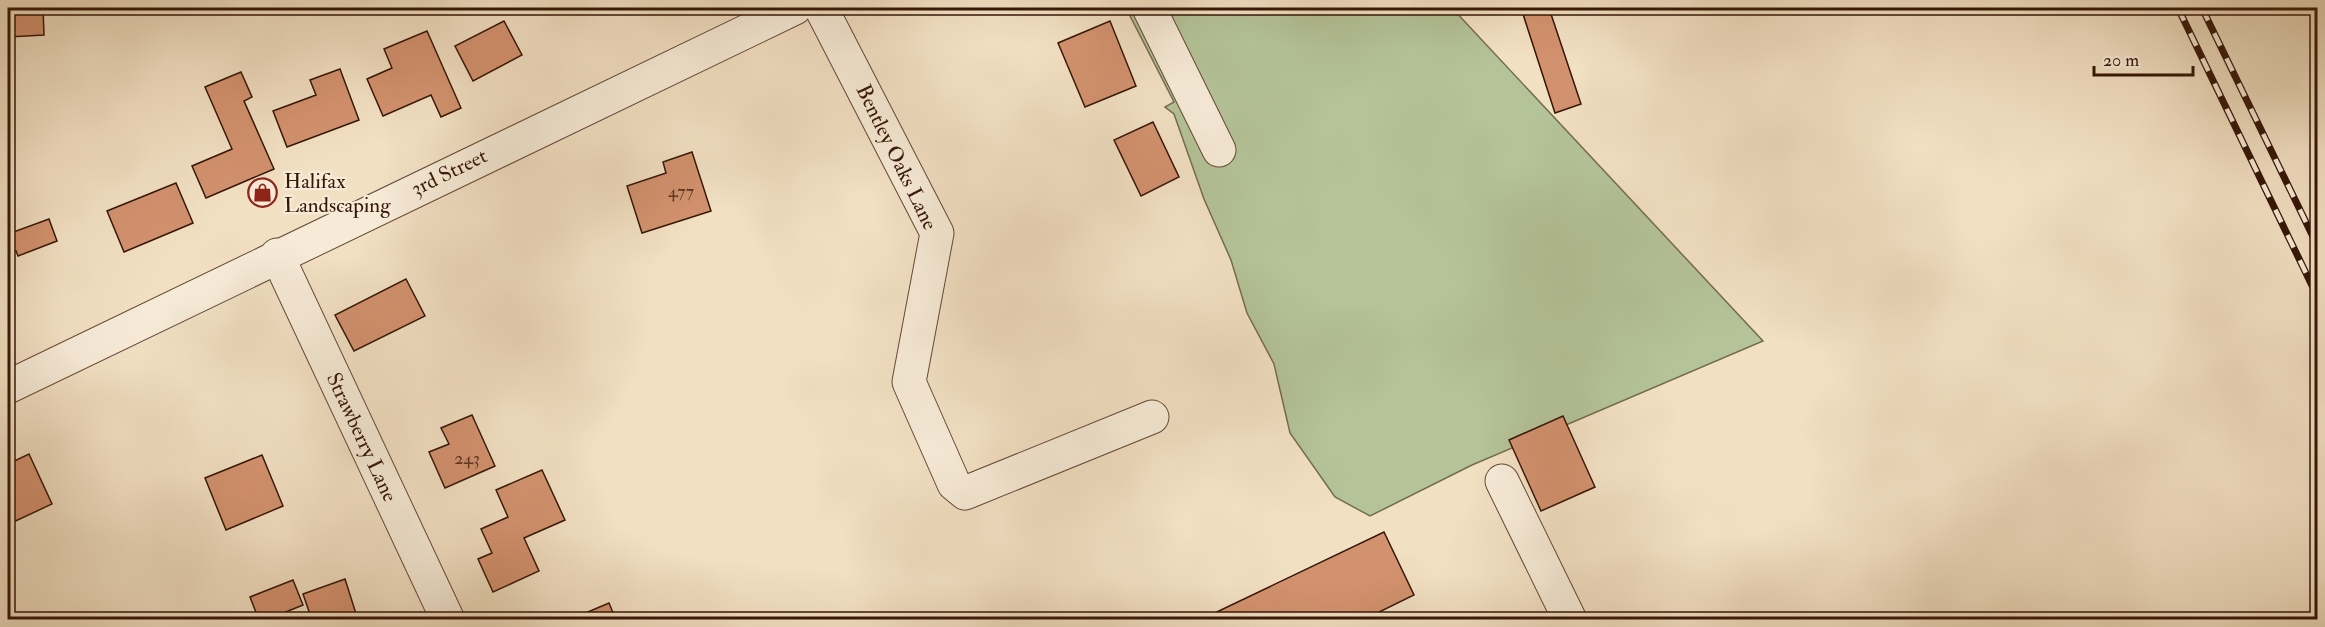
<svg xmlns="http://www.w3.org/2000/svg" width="2325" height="627" font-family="'IM FELL Double Pica',serif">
	<rect width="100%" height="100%" fill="#f2e0c3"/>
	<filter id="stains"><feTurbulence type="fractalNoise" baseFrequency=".00333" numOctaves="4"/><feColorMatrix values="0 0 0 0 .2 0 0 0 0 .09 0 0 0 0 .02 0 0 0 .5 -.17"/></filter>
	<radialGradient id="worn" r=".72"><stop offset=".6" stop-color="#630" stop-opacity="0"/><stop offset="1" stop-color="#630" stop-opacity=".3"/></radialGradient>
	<polygon fill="#b4c398" stroke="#746c50" stroke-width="1.5" points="1126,8 1452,8 1763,341 1472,465 1370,516 1335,497 1290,433 1274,364 1247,313 1231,260 1204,199 1174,114 1165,107 1174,102"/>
	<g fill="#d3926f" stroke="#351607" stroke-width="1.5">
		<polygon points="8,8 43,8 44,35 8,37"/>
		<polygon points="156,8 208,8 208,9"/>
		<polygon points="1521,8 1549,8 1581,104 1555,113"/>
		<polygon points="504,21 522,55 473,81 455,46"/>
		<polygon points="1110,21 1136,86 1085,107 1058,43"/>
		<polygon points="427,31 461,108 441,117 431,95 383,116 367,79 392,68 384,49"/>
		<polygon points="340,69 359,120 287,147 273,111 316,95 310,80"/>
		<polygon points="241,72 252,97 244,101 274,169 206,198 192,166 232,149 205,87"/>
		<polygon points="1153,122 1179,177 1141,196 1114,140"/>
		<polygon points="692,152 711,211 642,233 627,186 666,173 663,162"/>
		<polygon points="176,183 193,223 124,252 107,211"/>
		<polygon points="49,219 57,241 18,256 16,251 8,254 8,234"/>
		<polygon points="406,279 425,316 354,351 335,315"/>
		<polygon points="472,415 495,466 445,488 429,452 449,444 441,428"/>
		<polygon points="1563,416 1595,487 1541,511 1509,440"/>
		<polygon points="29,454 52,504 9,524 8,464"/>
		<polygon points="262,455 283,506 226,530 205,478"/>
		<polygon points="542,470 565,520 524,538 539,571 493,592 478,559 492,553 481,529 508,517 496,490"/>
		<polygon points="1384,532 1414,595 1363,620 1200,620"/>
		<polygon points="345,579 358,620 312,620 303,594"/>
		<polygon points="293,580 303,605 266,620 259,620 250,597"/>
		<polygon points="609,603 616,620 569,620"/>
	</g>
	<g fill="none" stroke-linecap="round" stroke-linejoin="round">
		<defs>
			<g id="minor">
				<polyline points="821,8 937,233 909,382 954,484 965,493 1152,417"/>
				<polyline points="1149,8 1219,150"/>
				<polyline points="277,255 448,620"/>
				<polyline points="8,387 795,8"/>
				<polyline points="1502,481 1570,620"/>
			</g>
		</defs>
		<use href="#minor" stroke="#644836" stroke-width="35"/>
		<use href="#minor" stroke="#f7ebd8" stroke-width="33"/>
		<defs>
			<g id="rail">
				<polyline points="2178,8 2318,298"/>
				<polyline points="2202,8 2318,247"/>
			</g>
		</defs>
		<use href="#rail" stroke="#351607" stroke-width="7"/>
		<use href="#rail" stroke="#f7ebd8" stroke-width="4.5" stroke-dasharray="14" stroke-linecap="butt"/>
	</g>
	<defs>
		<symbol id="shop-ring" viewBox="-11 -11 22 22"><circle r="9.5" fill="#f7ebd8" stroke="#8f2418" stroke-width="1.5"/><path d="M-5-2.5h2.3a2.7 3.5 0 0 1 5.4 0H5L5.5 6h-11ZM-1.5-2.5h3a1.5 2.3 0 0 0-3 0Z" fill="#8f2418"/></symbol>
	</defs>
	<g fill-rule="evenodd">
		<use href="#shop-ring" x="246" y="176" width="33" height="33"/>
	</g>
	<g text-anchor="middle" stroke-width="4.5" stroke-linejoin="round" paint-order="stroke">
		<g font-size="18" fill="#5c3521">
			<text x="681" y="197">477</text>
			<text x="467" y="464">243</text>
		</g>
		<g font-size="21" fill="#351607" stroke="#f7ebd8">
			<text transform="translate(897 157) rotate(64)" y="7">Bentley Oaks Lane</text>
			<text transform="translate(449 172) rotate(-26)" y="7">3rd Street</text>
			<text transform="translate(362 437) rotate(65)" y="7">Strawberry Lane</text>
		</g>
		<g font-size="21" fill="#351607" stroke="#f7ebd8" text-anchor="start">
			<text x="284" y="188">Halifax<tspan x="284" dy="24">Landscaping</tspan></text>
		</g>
	</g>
	<rect width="2325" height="627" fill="none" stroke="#f2e0c3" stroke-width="30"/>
	<rect x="9" y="9" width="2307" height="609" fill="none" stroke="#351607" stroke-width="3"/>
	<rect x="15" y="15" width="2295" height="597" fill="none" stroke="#351607" stroke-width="1.5"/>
	<path d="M2094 66v9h99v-9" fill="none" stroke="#351607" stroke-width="3"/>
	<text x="2103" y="66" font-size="18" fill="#351607" stroke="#f7ebd8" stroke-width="4.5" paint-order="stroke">20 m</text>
	<rect width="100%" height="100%" filter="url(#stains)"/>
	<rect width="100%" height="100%" fill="url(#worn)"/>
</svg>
